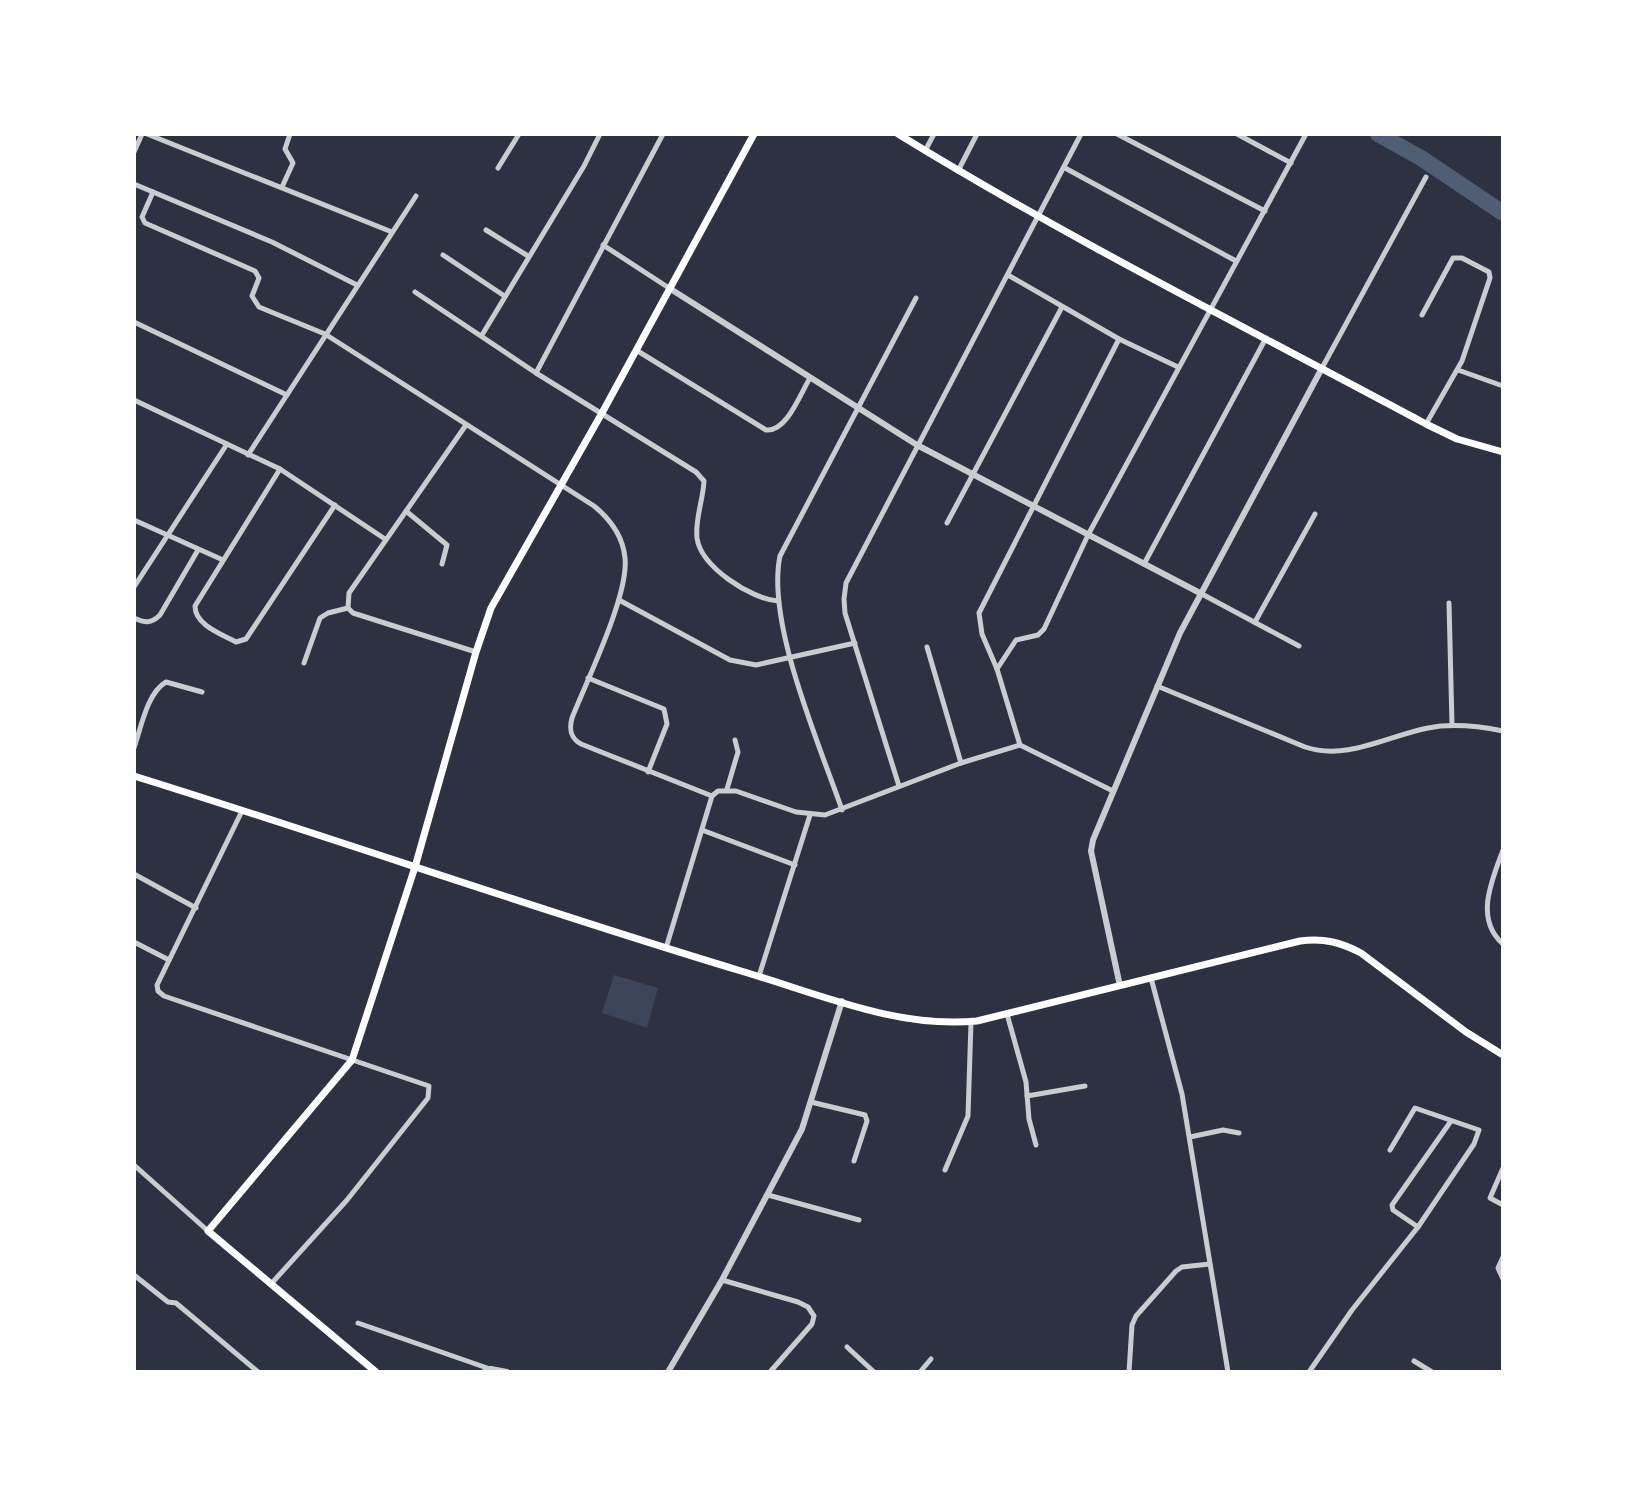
<svg xmlns="http://www.w3.org/2000/svg" width="1637" height="1506" font-family="'Alegreya Sans',sans-serif">
	<rect width="100%" height="100%" fill="#2d3142"/>
	<polygon fill="#3c4559" points="614,975 658,988 647,1028 602,1013"/>
	<g fill="none" stroke-linecap="round" stroke-linejoin="round">
		<polyline stroke="#4f5d75" stroke-width="16" points="1378,134 1421,158 1503,213"/>
		<g stroke="#caccd0" stroke-width="5">
			<polyline points="147,134 392,232"/>
			<polyline points="1117,134 1265,211"/>
			<polyline points="1237,134 1291,163"/>
			<polyline points="925,151 934,134"/>
			<polyline points="134,152 142,134"/>
			<polyline points="498,168 519,134"/>
			<polyline points="1065,168 1236,261"/>
			<polyline points="958,171 977,134"/>
			<polyline points="134,184 272,242 357,285"/>
			<polyline points="282,187 293,163 285,149 290,134"/>
			<path d="M153 192 142 217 145 223 255 271 259 278 252 296 259 307 325 334 594 506C610 519 623 537 625 558 629 595 587 680 572 718 569 729 570 738 581 744L712 796"/>
			<polyline points="486,230 528,256"/>
			<polyline points="603,245 669,288"/>
			<polyline points="443,255 503,295"/>
			<polyline points="1008,275 1119,339 1178,367"/>
			<path d="M415 292 536 373 696 472 704 481C703 501 695 518 697 538 701 567 751 599 778 601"/>
			<polyline points="1422,315 1453,258 1462,258 1489,272 1490,278 1462,361 1426,424"/>
			<polyline points="134,322 287,395"/>
			<polyline points="482,335 584,166 600,134"/>
			<path d="M636 350 766 430C787 432 800 394 810 378"/>
			<polyline points="1322,368 1426,177"/>
			<polyline points="1458,370 1503,386"/>
			<polyline points="536,373 663,134"/>
			<polyline points="134,400 280,469 385,539"/>
			<polyline points="466,425 349,593 348,608 353,613 476,652"/>
			<polyline points="248,455 416,196"/>
			<path d="M280 469 195 606C195 625 221 634 236 642L246 639 335 505"/>
			<polyline points="406,511 447,545 442,564"/>
			<polyline points="134,520 223,560"/>
			<polyline points="947,523 1062,307"/>
			<polyline points="1144,564 1266,338"/>
			<polyline points="134,587 227,444"/>
			<polyline points="1200,593 1299,646"/>
			<polyline points="619,600 730,660 756,665 855,643"/>
			<polyline points="1449,603 1452,725"/>
			<path d="M134 618C145 623 151 624 160 615L198 550"/>
			<polyline points="1255,622 1315,514"/>
			<polyline points="927,647 961,763"/>
			<polyline points="304,663 320,618 328,613 348,608"/>
			<polyline points="997,669 1016,640 1038,635 1044,629 1088,535 1306,134"/>
			<polyline points="588,678 664,709 667,724 648,772"/>
			<path d="M1157 686 1305 747C1347 761 1387 736 1428 728 1453 723 1478 726 1503 731"/>
			<path d="M134 748C141 728 147 693 166 682L202 692"/>
			<polyline points="899,786 845,613 844,599 846,583 1081,134"/>
			<polyline points="727,789 738,752 735,740"/>
			<polyline points="1113,791 1020,745 997,669 982,634 979,613 1119,339"/>
			<path d="M842 810C819 743 766 623 780 556L916 298"/>
			<polyline points="242,811 157,985 158,991 164,996 429,1086 428,1098 347,1200 271,1284"/>
			<polyline points="702,830 795,865"/>
			<path d="M1503 850C1492 880 1474 919 1503 944"/>
			<polyline points="134,874 196,908"/>
			<polyline points="134,942 169,960"/>
			<polyline points="666,948 712,796 718,791 736,791 796,812 825,815 961,763 1020,745"/>
			<polyline points="759,976 810,815"/>
			<polyline points="1151,978 1182,1094 1228,1372"/>
			<polyline points="1007,1014 1026,1082 1029,1119 1036,1145"/>
			<polyline points="1027,1096 1085,1086"/>
			<polyline points="811,1102 865,1115 867,1121 854,1161"/>
			<polyline points="1190,1137 1223,1130 1239,1133"/>
			<polyline points="134,1165 208,1231"/>
			<polyline points="1503,1168 1490,1198 1503,1205"/>
			<polyline points="945,1170 968,1116 971,1022"/>
			<polyline points="768,1195 859,1220"/>
			<polyline points="1418,1227 1393,1210 1392,1205 1451,1121"/>
			<polyline points="1503,1257 1498,1268 1503,1279"/>
			<polyline points="134,1275 168,1302 176,1303 258,1372"/>
			<polyline points="722,1280 798,1302 808,1307 814,1316 812,1324 770,1372"/>
			<polyline points="358,1323 490,1369"/>
			<polyline points="847,1347 874,1372"/>
			<polyline points="1414,1361 1432,1372"/>
			<polyline points="920,1372 931,1359"/>
			<polyline points="1129,1372 1132,1325 1136,1316 1176,1271 1182,1267 1210,1264"/>
			<polyline points="1309,1372 1352,1310 1418,1227 1474,1144 1479,1130 1415,1108 1390,1150"/>
		</g>
		<g stroke="#caccd0" stroke-width="6">
			<polyline points="669,288 917,445 1200,593"/>
			<polyline points="1120,986 1091,851 1093,840 1180,633 1322,368"/>
			<polyline points="484,1372 491,1369 507,1372"/>
			<polyline points="668,1372 722,1280 802,1129 842,1001"/>
		</g>
		<g stroke="#fff" stroke-width="7">
			<path d="M898 134C1069 239 1249 329 1426 424L1457 439 1503 452"/>
			<polyline points="376,1372 208,1231 352,1060 415,867 476,652 491,608 602,413 754,134"/>
		</g>
		<path stroke="#fff" stroke-width="7" d="M134 776C337 839 538 910 741 971 817 993 897 1029 977 1021L1300 941C1324 938 1340 942 1361 953L1466 1032 1503 1055"/>
	</g>
	<rect width="1637" height="1506" fill="none" stroke="#ffffff" stroke-width="272"/>
</svg>
